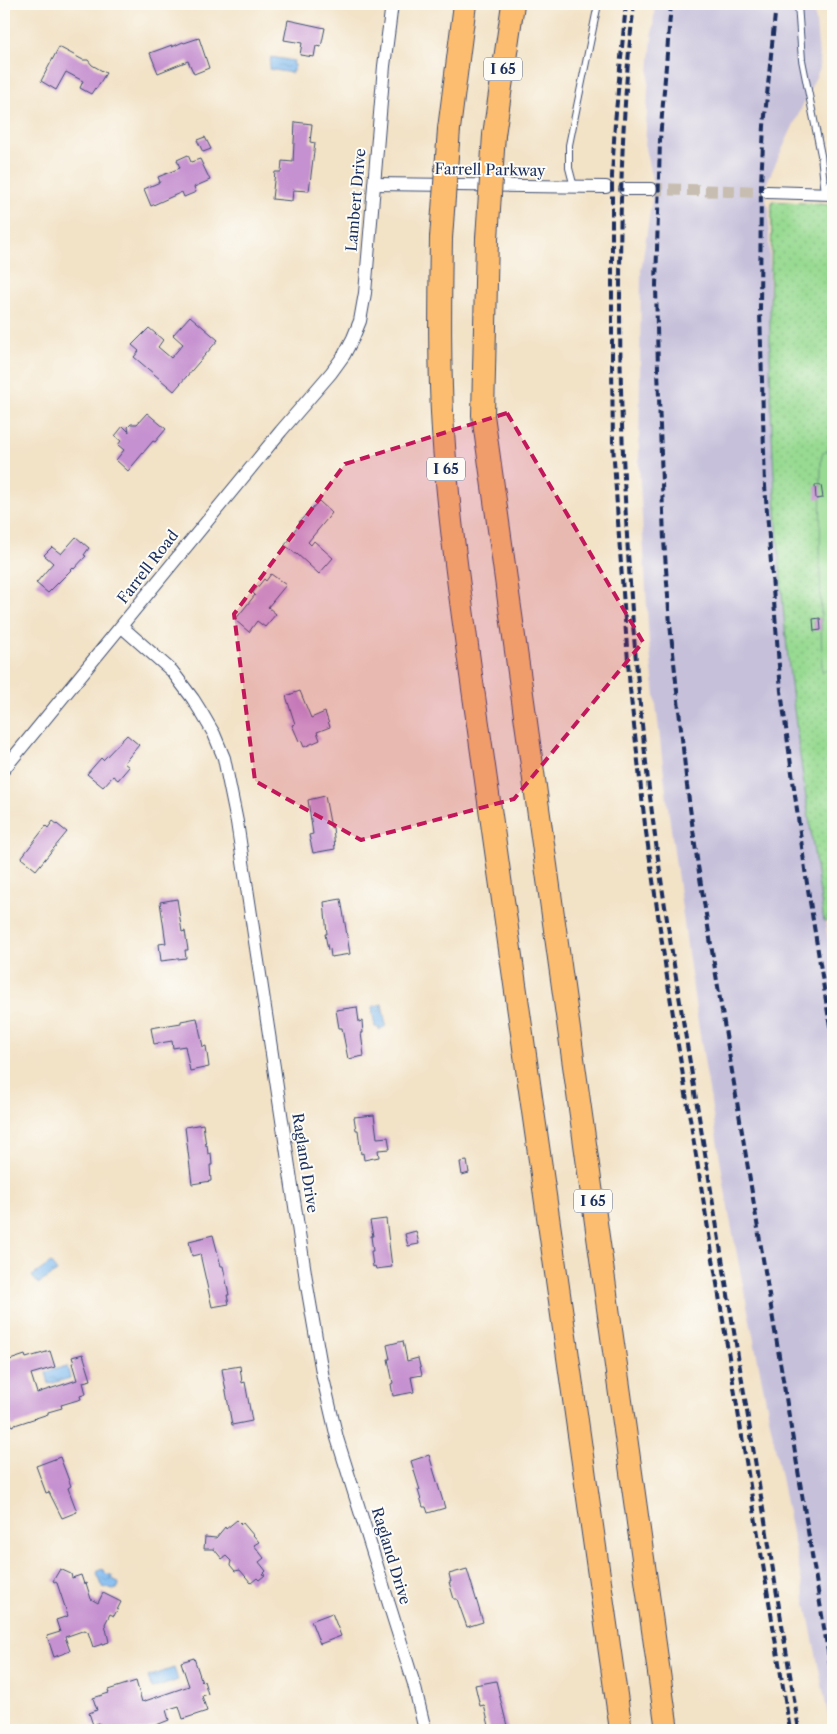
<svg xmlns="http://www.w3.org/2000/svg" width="837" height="1734" font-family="'Libre Caslon Text',serif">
	<defs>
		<pattern id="park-dots" width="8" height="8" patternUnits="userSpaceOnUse" patternTransform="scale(1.25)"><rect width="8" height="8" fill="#98da92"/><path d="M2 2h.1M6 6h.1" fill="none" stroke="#82bb80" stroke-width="1.8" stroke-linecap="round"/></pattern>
		<pattern id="water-ripples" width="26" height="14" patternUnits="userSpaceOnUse" patternTransform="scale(1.25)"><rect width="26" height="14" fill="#7db9ef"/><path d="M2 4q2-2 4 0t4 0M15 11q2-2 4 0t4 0" fill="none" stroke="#6697c5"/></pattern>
	</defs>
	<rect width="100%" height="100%" fill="#fdfcf7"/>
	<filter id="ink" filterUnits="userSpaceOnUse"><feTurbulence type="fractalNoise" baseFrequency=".02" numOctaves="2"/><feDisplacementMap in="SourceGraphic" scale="10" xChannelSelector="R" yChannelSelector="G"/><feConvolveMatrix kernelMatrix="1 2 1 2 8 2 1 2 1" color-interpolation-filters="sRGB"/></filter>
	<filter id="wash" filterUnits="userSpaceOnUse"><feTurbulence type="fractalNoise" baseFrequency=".0096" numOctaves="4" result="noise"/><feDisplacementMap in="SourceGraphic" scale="20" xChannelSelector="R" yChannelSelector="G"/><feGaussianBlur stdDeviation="1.12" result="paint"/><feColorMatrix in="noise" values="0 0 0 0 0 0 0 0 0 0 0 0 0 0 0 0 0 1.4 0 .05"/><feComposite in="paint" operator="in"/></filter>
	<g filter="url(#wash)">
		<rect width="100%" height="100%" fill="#f2e2c6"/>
		<polygon fill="#c6c0da" points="655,4 813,4 816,22 820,68 767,182 766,201 769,208 770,357 819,884 833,972 833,1730 831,1730 729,1214 696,1010 667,800 649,643 639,464 640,373 641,271 652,199 652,180 645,148 649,72"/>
		<path fill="url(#park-dots)" stroke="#5a8478" d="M772 201 833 205V920L824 922C808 808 789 695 781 580 775 506 771 431 770 357 769 305 772 253 772 201Z"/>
		<polygon fill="#98da92" stroke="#5a8478" points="826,451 833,451 833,670 822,671 820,568 821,461 822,455"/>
		<g fill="url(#water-ripples)" stroke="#4c74a6">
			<polygon points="271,57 294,61 293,64 295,65 294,71 292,70 292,73 269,69"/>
			<polygon points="382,1004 386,1026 379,1030 379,1028 375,1027 372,1007"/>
			<polygon points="51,1263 57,1272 38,1284 32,1276"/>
			<polygon points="67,1366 70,1378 49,1384 46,1372"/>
			<polygon points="102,1569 108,1575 112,1575 113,1577 110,1579 113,1579 118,1582 119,1585 117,1589 113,1590 102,1587 100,1580 97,1574 98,1571"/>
			<polygon points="174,1668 178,1680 152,1689 148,1677"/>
		</g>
		<g id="blocks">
			<g fill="#c691d0">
				<polygon points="288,20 325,28 321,47 316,46 314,57 300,55 302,43 284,40"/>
				<polygon points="199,38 209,68 194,74 188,61 158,73 150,53 172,45 172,47 183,42 184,43"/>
				<polygon points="59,47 83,60 88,60 92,65 106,73 96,89 95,88 91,94 80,88 83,81 66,72 56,90 41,81"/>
				<polygon points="295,122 312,124 310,142 315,143 309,191 293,190 292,201 272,199 275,172 281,172 282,161 293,162"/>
				<polygon points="205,137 211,149 203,152 197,140"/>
				<polygon points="188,155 191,162 200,159 210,180 194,187 196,192 184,197 182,192 151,206 144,189 160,182 158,177 180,168 177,160"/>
				<polygon points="190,316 218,340 174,391 134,357 139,351 132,345 149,328 163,340 158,347 171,358 183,344 173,335"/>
				<polygon points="147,413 166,429 155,442 153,441 128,471 116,460 124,450 118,445 121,441 115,436 123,426 129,432 128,427 131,424 137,424"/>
				<polygon points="815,485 821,485 823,498 816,499"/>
				<polygon points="319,501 332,513 308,542 311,545 314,541 333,558 319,574 297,554 297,555 285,545 295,533 293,532 300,523 299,522"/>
				<polygon points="76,537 89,548 84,555 86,556 74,569 73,568 48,593 36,583 53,563 44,555 52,547 61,554"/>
				<polygon points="271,574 286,585 268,607 276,614 265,627 257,621 249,632 235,620 255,595 253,593 264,579 266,581"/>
				<polygon points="820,618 821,630 814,631 813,619"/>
				<polygon points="300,691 311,718 325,712 330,727 317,732 320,740 304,747 301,740 299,741 292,725 295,724 286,696"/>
				<polygon points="127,735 139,745 124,763 129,767 118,780 113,776 103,787 87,774 101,758 103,760"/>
				<polygon points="325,796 331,828 333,827 335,849 313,853 309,835 313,834 308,800"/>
				<polygon points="53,821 67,832 36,870 21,858 46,826 48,828"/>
				<polygon points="177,899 182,932 185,931 188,950 185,950 186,958 161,961 159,944 166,943 160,902"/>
				<polygon points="341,899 350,954 331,957 330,949 328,950 325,934 327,934 324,902"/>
				<polygon points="357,1007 359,1022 362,1021 363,1033 361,1033 364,1056 348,1059 342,1028 339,1028 336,1010"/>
				<polygon points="197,1018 203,1047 206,1046 209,1067 190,1071 185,1046 173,1048 172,1041 154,1044 151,1028 181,1023 181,1021"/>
				<polygon points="374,1115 377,1138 388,1137 390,1149 378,1150 379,1157 364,1160 363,1153 361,1154 358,1130 356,1130 354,1117"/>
				<polygon points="203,1124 206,1146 207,1145 208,1154 211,1153 212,1165 210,1165 211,1181 192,1184 185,1127"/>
				<polygon points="467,1161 469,1173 462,1175 460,1162"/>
				<polygon points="386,1219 392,1267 376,1269 375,1266 373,1267 371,1251 373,1251 371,1236 373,1236 370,1221"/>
				<polygon points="416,1231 419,1244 408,1246 405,1234"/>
				<polygon points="213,1235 221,1266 223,1266 229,1295 227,1295 229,1304 212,1307 200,1254 192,1256 189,1241"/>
				<polygon points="403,1341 407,1361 418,1358 422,1375 411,1377 414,1392 393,1396 391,1384 393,1383 388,1359 390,1359 387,1345"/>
				<polygon points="50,1351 55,1367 31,1374 37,1393 77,1380 72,1363 74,1363 72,1357 83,1354 91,1380 83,1382 86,1394 80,1396 81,1399 61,1405 62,1408 48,1412 48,1414 12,1426 7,1410 4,1411 4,1363 8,1362 7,1361 25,1355 26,1358"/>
				<polygon points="240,1366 242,1383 245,1382 252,1421 232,1425 222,1369"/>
				<polygon points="429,1455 445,1508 428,1513 426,1507 423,1507 418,1490 420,1490 411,1461"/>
				<polygon points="60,1457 71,1486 68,1488 77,1512 62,1518 49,1492 46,1493 36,1466"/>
				<polygon points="237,1520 241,1524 243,1523 259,1542 254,1545 264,1558 259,1562 266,1571 263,1574 265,1575 259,1580 257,1578 251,1583 240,1570 235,1571 230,1565 231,1561 226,1556 222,1559 214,1549 204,1549 205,1537 216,1538 225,1527 226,1529"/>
				<polygon points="60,1569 71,1574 72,1578 81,1575 84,1584 86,1583 91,1599 98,1603 103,1593 121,1602 114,1616 110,1614 105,1624 109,1642 93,1647 88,1632 85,1630 65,1637 70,1651 54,1657 47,1636 60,1632 56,1620 68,1616 57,1583 53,1581"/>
				<polygon points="467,1569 483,1622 467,1627 457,1599 454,1599 449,1582 451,1582 449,1574"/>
				<polygon points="332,1613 341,1636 320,1644 311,1621"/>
				<polygon points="194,1658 202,1682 204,1681 208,1694 202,1696 207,1711 183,1719 179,1706 166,1710 169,1720 144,1730 101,1730 99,1723 93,1725 89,1713 97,1710 93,1698 109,1693 108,1690 136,1681 142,1702 189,1686 181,1662"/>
				<polygon points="496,1681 508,1730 490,1730 484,1705 480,1706 475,1685"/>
			</g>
		</g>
	</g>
	<g filter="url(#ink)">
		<use href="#blocks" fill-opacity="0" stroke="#3b4a6e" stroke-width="1"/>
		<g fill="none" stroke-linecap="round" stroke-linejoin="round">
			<polyline stroke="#c7beb1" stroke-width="12" stroke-dasharray="12 6" stroke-linecap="butt" points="651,189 767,192"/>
			<defs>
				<g id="lane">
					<polyline points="798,4 802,60 821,155 825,194"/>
					<polyline points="574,187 569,168 569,145 598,4"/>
					<polyline points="826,194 833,175"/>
				</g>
				<g id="street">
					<polyline points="374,184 606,187"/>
					<polyline points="625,189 651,189"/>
					<polyline points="767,192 833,194"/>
					<polyline points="122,627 172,671 193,699 203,715 214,734 224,758 237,822 307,1286 323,1378 337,1438 414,1684 425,1730"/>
					<polyline points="4,769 281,431 331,373 344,355 353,338 360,321 365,293 384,66 392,4"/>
				</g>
				<g id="highway">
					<polyline points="449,129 465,4"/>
					<polyline points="494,135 513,4"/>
					<path d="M441 238C440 302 439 366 443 431 448 513 460 594 471 675L621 1730"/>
					<polyline points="487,238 483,415 667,1730"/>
				</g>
			</defs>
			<use href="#lane" stroke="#3b4a6e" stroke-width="8"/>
			<use href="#street" stroke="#3b4a6e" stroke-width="14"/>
			<use href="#highway" stroke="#3b4a6e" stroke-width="24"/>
			<use href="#lane" stroke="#fff" stroke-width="6"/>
			<use href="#street" stroke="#fff" stroke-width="12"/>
			<use href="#highway" stroke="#fcbd6f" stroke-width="22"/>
			<g stroke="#1b2f5e" stroke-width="4" stroke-dasharray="8 4" stroke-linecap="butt">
				<polyline points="626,4 615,123 612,176 612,364 613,444 619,537 630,689 645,825 668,984 790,1730"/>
				<path d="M634 4C622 103 620 201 620 300 620 452 629 603 645 754 659 882 681 1008 702 1135 734 1333 767 1532 799 1730"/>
				<polyline points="671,4 660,140 656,286 658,369 664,540 670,624 687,786 698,866 833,1682"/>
				<polyline points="776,4 764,126 761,183 760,311 765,486 781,691 806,877 833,1044"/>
			</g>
			<defs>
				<g id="highway-bridge">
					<polyline points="441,238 449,129"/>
					<polyline points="487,238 494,135"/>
				</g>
			</defs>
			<use href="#highway-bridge" stroke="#3b4a6e" stroke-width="24" stroke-linecap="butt"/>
			<use href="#highway-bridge" stroke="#fcbd6f" stroke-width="22"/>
		</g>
	</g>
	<path fill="#c2185b" fill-opacity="0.2" stroke="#c2185b" stroke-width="4" stroke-dasharray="10 6" stroke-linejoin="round" d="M507 413 643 642 514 799 361 840 255 781 234 614 345 464Z"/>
	<g text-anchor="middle" stroke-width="4" stroke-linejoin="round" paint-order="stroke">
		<g fill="#fdfcf7" stroke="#5f6c8c" stroke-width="1">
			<rect x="484" y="57.5" width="38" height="23" rx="4"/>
			<rect x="427" y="457.5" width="38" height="23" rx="4"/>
			<rect x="574" y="1189.5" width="38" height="23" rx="4"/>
		</g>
		<g font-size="14" font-weight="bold" fill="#1b2f5e">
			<text x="503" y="74">I 65</text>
			<text x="446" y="474">I 65</text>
			<text x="593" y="1206">I 65</text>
		</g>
		<g font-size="15" fill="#1b2f5e" stroke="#fdfcf7">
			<text transform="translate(490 170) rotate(1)" y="5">Farrell Parkway</text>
			<text transform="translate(356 200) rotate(-85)" y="5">Lambert Drive</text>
			<text transform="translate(148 567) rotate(-52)" y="5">Farrell Road</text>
			<text transform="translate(305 1163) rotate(81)" y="5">Ragland Drive</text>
			<text transform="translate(391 1556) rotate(73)" y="5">Ragland Drive</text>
		</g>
	</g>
	<rect width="837" height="1734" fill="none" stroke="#fdfcf7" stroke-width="20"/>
</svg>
